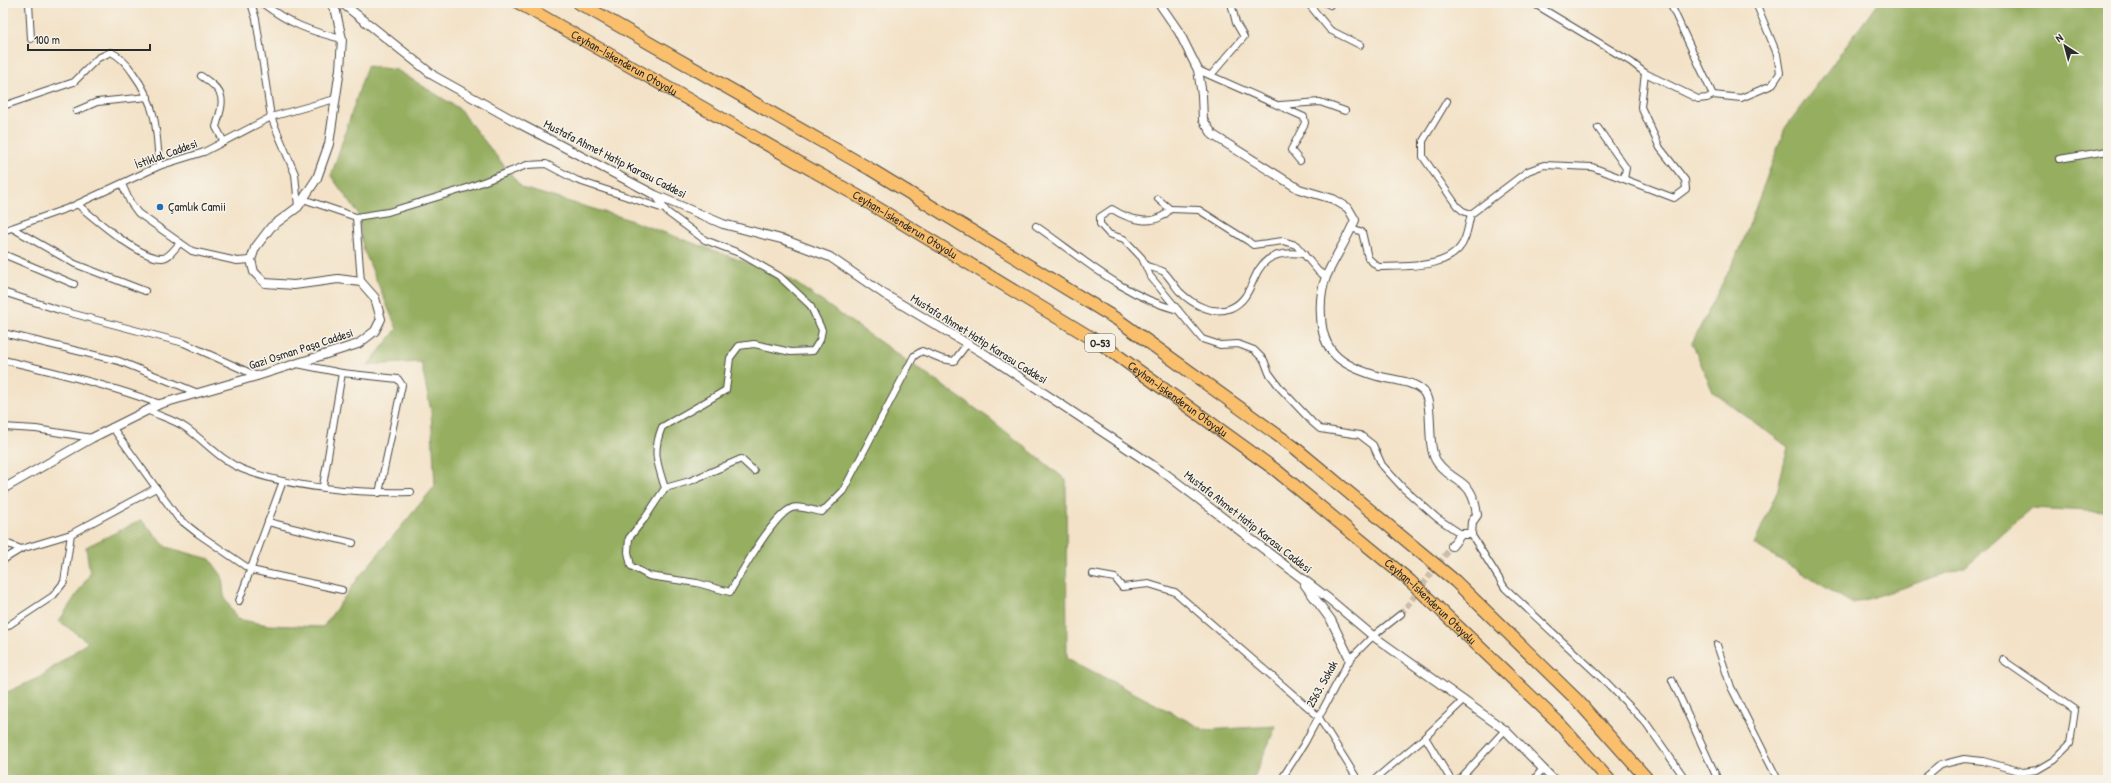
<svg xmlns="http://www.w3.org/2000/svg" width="2111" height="783" font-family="'Patrick Hand',sans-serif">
	<rect width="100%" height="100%" fill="#f7f3e8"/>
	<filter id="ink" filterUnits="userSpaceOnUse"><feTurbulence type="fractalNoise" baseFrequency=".025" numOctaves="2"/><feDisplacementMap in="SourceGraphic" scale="8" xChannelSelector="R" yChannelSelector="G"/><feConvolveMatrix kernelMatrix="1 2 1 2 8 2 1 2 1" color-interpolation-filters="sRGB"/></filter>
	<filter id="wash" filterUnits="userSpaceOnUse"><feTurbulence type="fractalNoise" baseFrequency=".012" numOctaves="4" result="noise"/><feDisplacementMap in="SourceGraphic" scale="16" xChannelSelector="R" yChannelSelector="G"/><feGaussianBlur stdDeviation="0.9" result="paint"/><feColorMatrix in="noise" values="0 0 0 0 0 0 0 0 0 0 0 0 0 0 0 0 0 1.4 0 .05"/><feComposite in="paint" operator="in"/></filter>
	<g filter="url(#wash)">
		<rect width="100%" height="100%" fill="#f3e2c7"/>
		<g fill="#95ae60" stroke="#606c46">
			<polygon points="1878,3 2108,3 2108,512 2031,508 1965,567 1853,604 1754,544 1777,492 1788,447 1713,392 1692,343 1741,247 1785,128"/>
			<polygon points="367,66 397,70 458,108 522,188 621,217 787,277 989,418 1066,480 1067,658 1205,730 1276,726 1253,780 3,780 3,694 40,677 88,642 59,621 90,574 86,547 141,520 166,547 210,559 222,576 224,596 237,619 268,625 323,627 359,577 435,486 431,411 421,362 368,365 397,329 363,248 358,213 331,176"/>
		</g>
	</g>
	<g filter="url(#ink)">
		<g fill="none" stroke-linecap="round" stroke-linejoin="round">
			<polyline stroke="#cbbda8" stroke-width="6" stroke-dasharray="6 3" stroke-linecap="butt" points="1401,614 1452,546"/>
			<defs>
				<g id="minor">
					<polyline points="29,3 31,39"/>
					<polyline points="251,3 256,19 271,117 295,174 298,207"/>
					<path d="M262 3C290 24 309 31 342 39"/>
					<polyline points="1308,3 1330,30 1360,45"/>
					<polyline points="1326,3 1330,5"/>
					<polyline points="1533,3 1631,62 1645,73 1698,99 1707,98 1713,95 1741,98 1772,85 1780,73 1777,54 1756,3"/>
					<polyline points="1670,3 1713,95"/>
					<polyline points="1198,70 1304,117 1305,123 1291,150 1300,161"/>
					<polyline points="1211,75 1244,37 1236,23 1231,3"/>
					<path d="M201 76C227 93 224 99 216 127L224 142"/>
					<polyline points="1447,101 1423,141 1423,157 1457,206 1463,211 1471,214"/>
					<polyline points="1280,105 1320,102 1345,111"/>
					<path d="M3 106 74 82 98 58 111 52C121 57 127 64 133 73 156 104 157 129 159 166"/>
					<polyline points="76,111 97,102 148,97"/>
					<polyline points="1598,128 1626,168 1624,179"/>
					<polyline points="2059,159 2108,151"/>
					<polyline points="122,184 130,202 138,213 192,251 237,261 251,260"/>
					<path d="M655 195 667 212 705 240 739 253 779 276 810 305 822 330 820 340 813 351 791 352 754 344 739 346 730 358 726 390 662 427C652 452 657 463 665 488L645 518 629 538 628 552 631 566 649 576 697 583 730 592C741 573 773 515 792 508 799 505 814 511 822 512L843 491 914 356 922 351 942 359 954 361 967 344"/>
					<polyline points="303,199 356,217 388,212 467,188 527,165 546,164 576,180 664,209"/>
					<path d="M1158 199 1170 209C1156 228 1129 220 1112 209L1100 217V224L1109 234 1124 239 1142 258 1150 276 1202 339 1220 345 1238 344 1254 350 1264 360 1269 373 1281 389 1313 423 1320 429 1360 435 1373 445 1382 465 1403 488 1437 518 1461 534"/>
					<path d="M77 204C94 218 140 259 162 258 169 258 175 248 180 243"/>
					<polyline points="1170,209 1199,210 1248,241 1253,245 1283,241 1296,245 1318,271 1326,277"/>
					<polyline points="356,217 361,282"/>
					<path d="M1036 226C1081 257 1123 296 1178 310"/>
					<polyline points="12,228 75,264 145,291"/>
					<path d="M1352 228 1362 232 1368 258 1378 267C1405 266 1454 270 1465 238 1468 230 1469 221 1471 214L1528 171 1544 165 1592 167 1674 198 1686 189 1685 180 1660 148 1641 107 1645 73"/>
					<polyline points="3,231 71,207 159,166 204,152 271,117 335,99"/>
					<polyline points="3,254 74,284"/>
					<path d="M1147 266C1152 268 1159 269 1164 272 1170 278 1174 285 1179 291 1192 304 1212 316 1231 308 1263 294 1244 246 1304 254"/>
					<polyline points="3,292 59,310 184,343 257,376"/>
					<polyline points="3,333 119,361 198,393"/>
					<path d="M3 360C56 372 109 385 160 404"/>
					<polyline points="297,364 342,373 398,379 402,385 379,493"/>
					<path d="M147 410C159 416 175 420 186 428 205 441 220 460 242 469 287 487 362 494 411 492"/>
					<polyline points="3,427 36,429 92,438"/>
					<polyline points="112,427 178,518 197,533 251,570 342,590"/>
					<polyline points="323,486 342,373"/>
					<polyline points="665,488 690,481 741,459 754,471"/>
					<polyline points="268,522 353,543"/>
					<polyline points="1471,534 1505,588 1607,683 1646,723 1686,780"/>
					<polyline points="3,542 21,549"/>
					<polyline points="3,560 21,549 71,534 156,488"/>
					<polyline points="1093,574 1115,578 1122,587 1149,584 1175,592 1318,716 1358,780"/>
					<polyline points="239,601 283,481"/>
					<polyline points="3,629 53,596 64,582 71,534"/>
					<polyline points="1717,645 1731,687 1778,780"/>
					<polyline points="1672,680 1718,780"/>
					<polyline points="1425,737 1451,780"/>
					<polyline points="1281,780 1304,744 1350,659 1373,636 1401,614"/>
					<polyline points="1374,780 1425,737 1464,700"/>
					<polyline points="1459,780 1505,730"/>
					<polyline points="1534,780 1543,768"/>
					<polyline points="1922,780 1940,765 1964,759 1983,761 2023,772 2037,770 2054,760 2070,744 2075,710 2003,660"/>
				</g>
				<g id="tertiary">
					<polyline points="342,3 434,76 522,125 655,195 723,224 785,240 830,257 884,294 988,356 1166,474 1329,599 1373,636 1505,730 1554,780"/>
					<path d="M1159 3 1179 32 1198 70 1202 95 1203 120 1213 135 1299 189 1333 199 1348 208 1355 220C1347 240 1334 258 1326 277 1321 290 1320 302 1321 316 1322 352 1341 365 1374 375 1389 380 1412 380 1423 391 1435 404 1425 445 1437 462 1455 486 1472 476 1477 515L1472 522 1471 534H1461L1452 546"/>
					<polyline points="3,489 92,438 160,404 257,376 358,344 375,331 381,319 375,298 361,282 338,279 294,285 265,283 254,272 251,260 255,248 271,227 298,207 317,178 329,144 340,69 342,39 336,12 331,3"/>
					<polyline points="1305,585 1331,620 1350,659"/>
				</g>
				<g id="motorway">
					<path id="s1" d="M519 3 856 195 1103 345 1277 471 1410 581 1557 721 1609 780"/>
					<polyline points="579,3 870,169 1118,320 1294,447 1455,581 1577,700 1648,780"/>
				</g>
			</defs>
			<use href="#minor" stroke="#494642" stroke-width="8"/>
			<use href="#tertiary" stroke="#494642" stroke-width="10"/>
			<use href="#motorway" stroke="#494642" stroke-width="14"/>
			<use href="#minor" stroke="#fff" stroke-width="6"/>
			<use href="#tertiary" stroke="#fff" stroke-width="8"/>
			<use href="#motorway" stroke="#f9bf6c" stroke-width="12"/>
		</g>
	</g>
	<circle fill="#1f6fb2" stroke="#f7f3e8" stroke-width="1.5" cx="160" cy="207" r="4"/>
	<g text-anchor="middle" stroke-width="3" stroke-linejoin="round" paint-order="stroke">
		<rect fill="#f7f3e8" stroke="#686764" stroke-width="1" x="1085" y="334" width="30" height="18" rx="3"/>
		<g font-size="11" font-weight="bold" fill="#2b2b2b">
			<text x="1100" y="347">O-53</text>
		</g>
		<g font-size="12" fill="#2b2b2b" stroke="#f7f3e8">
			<text dy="4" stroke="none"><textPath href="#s1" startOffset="121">Ceyhan-İskenderun Otoyolu</textPath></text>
			<text transform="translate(166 154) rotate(-20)" y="4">İstiklal Caddesi</text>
			<text transform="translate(615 159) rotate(27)" y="4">Mustafa Ahmet Hatip Karasu Caddesi</text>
			<text dy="4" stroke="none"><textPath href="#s1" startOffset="445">Ceyhan-İskenderun Otoyolu</textPath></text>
			<text transform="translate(979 339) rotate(32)" y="4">Mustafa Ahmet Hatip Karasu Caddesi</text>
			<text transform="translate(301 349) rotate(-18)" y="4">Gazi Osman Paşa Caddesi</text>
			<text dy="4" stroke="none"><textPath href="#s1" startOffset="769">Ceyhan-İskenderun Otoyolu</textPath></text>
			<text transform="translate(1248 522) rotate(38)" y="4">Mustafa Ahmet Hatip Karasu Caddesi</text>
			<text dy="4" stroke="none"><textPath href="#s1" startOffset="1093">Ceyhan-İskenderun Otoyolu</textPath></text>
			<text transform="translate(1322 684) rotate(-61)" y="4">2563. Sokak</text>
		</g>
		<g font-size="12" fill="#2b2b2b" stroke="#f7f3e8" text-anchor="start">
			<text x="168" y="211">Çamlık Camii</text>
		</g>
	</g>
	<rect width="2111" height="783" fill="none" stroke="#f7f3e8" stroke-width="16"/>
	<g transform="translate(2065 46) rotate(324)" stroke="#f7f3e8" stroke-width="3" paint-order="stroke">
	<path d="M0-3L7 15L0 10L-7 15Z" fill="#2b2b2b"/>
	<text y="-6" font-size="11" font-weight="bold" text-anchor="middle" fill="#2b2b2b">N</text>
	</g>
	<path d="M28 44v6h122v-6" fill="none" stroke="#2b2b2b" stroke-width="2"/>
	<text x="34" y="44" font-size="12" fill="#2b2b2b" stroke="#f7f3e8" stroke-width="3" paint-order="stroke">100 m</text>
</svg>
